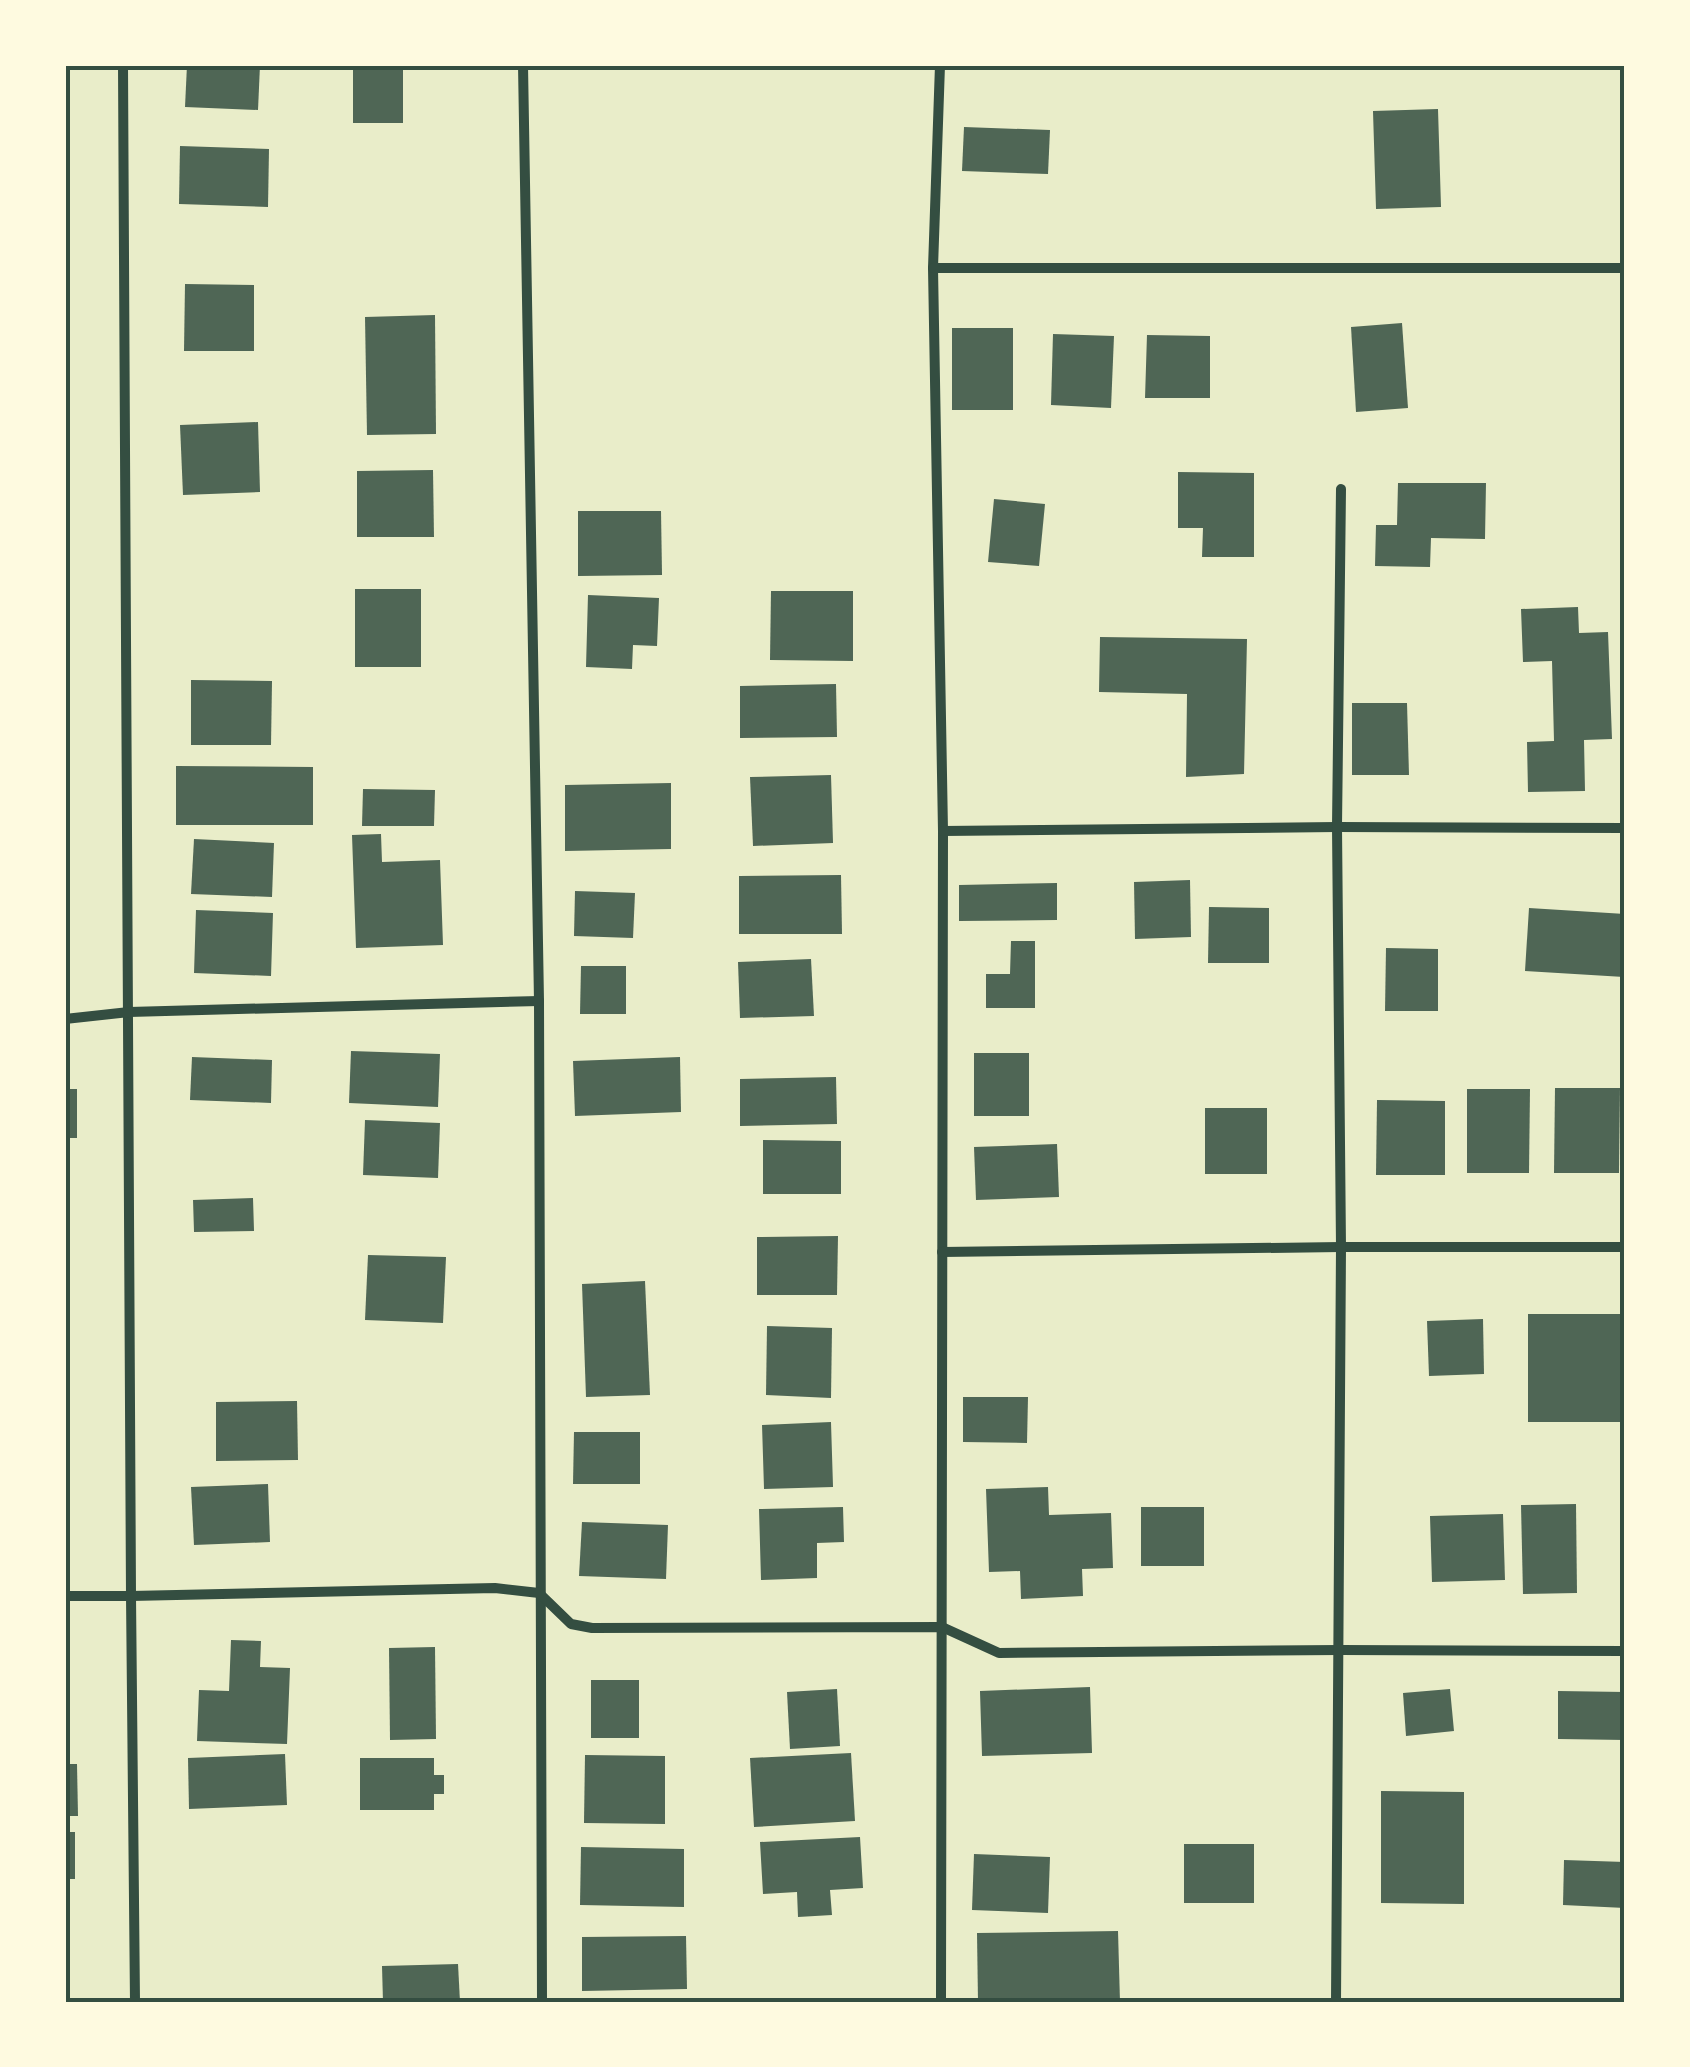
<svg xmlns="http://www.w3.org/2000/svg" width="1690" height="2067" font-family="Rubik,sans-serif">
	<rect width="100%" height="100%" fill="#e9edc9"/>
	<g fill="#4f6655">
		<polygon points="187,65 260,65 258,110 185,107"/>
		<rect x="353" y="65" width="50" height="58"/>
		<polygon points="1438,109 1441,207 1376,209 1373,111"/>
		<polygon points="964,127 1050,130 1048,174 962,171"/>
		<polygon points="180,146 269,149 268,207 179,204"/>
		<polygon points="185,284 254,285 254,351 184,351"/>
		<polygon points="435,315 436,434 367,435 365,317"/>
		<polygon points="1402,323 1408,408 1356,412 1351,327"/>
		<rect x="952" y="328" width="61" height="82"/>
		<polygon points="1053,334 1114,336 1111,408 1051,405"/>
		<polygon points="1147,335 1210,336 1210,398 1145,398"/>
		<polygon points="258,422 260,492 183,495 180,425"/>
		<polygon points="433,470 434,537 357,537 357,471"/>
		<polygon points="1178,472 1254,473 1254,557 1202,557 1203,528 1178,528"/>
		<polygon points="1398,483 1486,483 1485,539 1431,538 1430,567 1375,566 1376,525 1397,525"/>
		<polygon points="994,499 1045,504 1039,566 988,562"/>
		<polygon points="578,511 661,511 662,575 578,576"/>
		<rect x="355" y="589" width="66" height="78"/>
		<polygon points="771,591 853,591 853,661 770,660"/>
		<polygon points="588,595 659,598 657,646 633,645 632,669 586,667"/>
		<polygon points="1578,607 1579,633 1608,632 1612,739 1584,740 1585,791 1528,792 1527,742 1554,741 1552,661 1523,662 1521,609"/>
		<polygon points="1100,637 1247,639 1244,774 1186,777 1187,694 1099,692"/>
		<polygon points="191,680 272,681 271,745 191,745"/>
		<polygon points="836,684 837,737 740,738 740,686"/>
		<polygon points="1352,703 1407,703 1409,775 1352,775"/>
		<polygon points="176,766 313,767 313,825 176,825"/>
		<polygon points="831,775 833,843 753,846 750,777"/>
		<polygon points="671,783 671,849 565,851 565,785"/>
		<polygon points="363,789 435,790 434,826 362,826"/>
		<polygon points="381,834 382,862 440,860 443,945 356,948 352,835"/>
		<polygon points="194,839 274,843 272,897 191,894"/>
		<polygon points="841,875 842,934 739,934 739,876"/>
		<polygon points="1190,880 1191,937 1135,939 1134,882"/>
		<polygon points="1057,883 1057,920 959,921 959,885"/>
		<polygon points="575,891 635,893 633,938 574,936"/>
		<polygon points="1209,907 1269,908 1269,963 1208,963"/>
		<polygon points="1529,908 1625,914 1624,977 1525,971"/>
		<polygon points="196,910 273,913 271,976 194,973"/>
		<polygon points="1011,941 1035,941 1035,1008 986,1008 986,974 1010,974"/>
		<polygon points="65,945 70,945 69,997 65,997"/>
		<polygon points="1386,948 1438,949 1438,1011 1385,1011"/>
		<polygon points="811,959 814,1016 740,1018 738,962"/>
		<polygon points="581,966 626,966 626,1014 580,1014"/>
		<polygon points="351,1051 440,1054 438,1107 349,1103"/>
		<rect x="974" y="1053" width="55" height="63"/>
		<polygon points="192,1057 272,1060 271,1103 190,1100"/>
		<polygon points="680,1057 681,1112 575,1116 573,1061"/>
		<polygon points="836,1077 837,1124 740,1126 740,1079"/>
		<polygon points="1555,1088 1620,1088 1619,1173 1554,1173"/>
		<rect x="65" y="1089" width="12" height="49"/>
		<polygon points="1467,1089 1530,1089 1529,1173 1467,1173"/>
		<polygon points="1377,1100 1445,1101 1445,1175 1376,1175"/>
		<rect x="1205" y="1108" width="62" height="66"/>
		<polygon points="365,1120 440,1123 438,1178 363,1175"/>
		<polygon points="763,1140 841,1141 841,1194 763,1194"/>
		<polygon points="1057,1144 1059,1197 976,1200 974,1147"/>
		<polygon points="253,1198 254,1231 194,1232 193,1200"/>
		<polygon points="838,1236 837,1295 757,1295 757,1237"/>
		<polygon points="368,1255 446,1257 443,1323 365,1320"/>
		<polygon points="645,1281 650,1395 586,1397 582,1284"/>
		<rect x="1528" y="1314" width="97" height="108"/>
		<polygon points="1483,1319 1484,1374 1429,1376 1427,1321"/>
		<polygon points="767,1326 832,1328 831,1398 766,1395"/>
		<polygon points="963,1397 1028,1397 1027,1443 963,1442"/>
		<polygon points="297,1401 298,1460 216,1461 216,1402"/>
		<polygon points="831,1422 833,1487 764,1489 762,1425"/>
		<polygon points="574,1432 640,1432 640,1484 573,1484"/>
		<polygon points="268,1484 270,1542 194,1545 191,1487"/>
		<polygon points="1048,1487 1049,1515 1111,1513 1113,1568 1082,1569 1083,1596 1021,1599 1020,1571 989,1572 986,1489"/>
		<polygon points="1576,1504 1577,1593 1523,1594 1521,1505"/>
		<polygon points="843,1507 844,1542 817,1543 817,1578 761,1580 759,1509"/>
		<rect x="1141" y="1507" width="63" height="59"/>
		<polygon points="1503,1514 1505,1580 1432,1582 1430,1516"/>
		<polygon points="582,1522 668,1525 666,1579 579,1576"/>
		<polygon points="231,1640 261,1641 260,1667 290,1668 287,1744 197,1741 199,1690 229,1691"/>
		<polygon points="435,1647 436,1739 390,1740 389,1648"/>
		<rect x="591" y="1680" width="48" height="58"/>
		<polygon points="1090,1687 1092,1753 982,1756 980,1691"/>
		<polygon points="837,1689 840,1746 790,1749 787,1692"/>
		<polygon points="1450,1689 1454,1731 1406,1736 1403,1693"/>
		<polygon points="1558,1691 1625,1692 1625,1740 1558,1739"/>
		<polygon points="851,1753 855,1821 754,1827 750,1758"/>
		<polygon points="285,1754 287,1805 189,1809 188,1758"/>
		<polygon points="585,1755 665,1756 665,1824 584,1823"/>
		<polygon points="360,1758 434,1758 434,1775 444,1775 444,1794 434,1794 434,1810 360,1810"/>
		<polygon points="65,1764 77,1764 78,1816 65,1816"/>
		<polygon points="1381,1791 1464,1792 1464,1904 1381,1903"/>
		<rect x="65" y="1832" width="10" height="47"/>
		<polygon points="860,1837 863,1888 830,1890 832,1915 798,1917 797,1892 763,1894 760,1842"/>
		<rect x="1184" y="1844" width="70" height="59"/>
		<polygon points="581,1847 684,1849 684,1907 580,1905"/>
		<polygon points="974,1854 1050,1857 1048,1913 972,1910"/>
		<polygon points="1564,1860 1625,1862 1625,1908 1563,1905"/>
		<polygon points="1118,1931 1120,2002 978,2002 977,1933"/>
		<polygon points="686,1936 687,1989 582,1991 582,1937"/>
		<polygon points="458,1964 460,2002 383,2002 382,1966"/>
	</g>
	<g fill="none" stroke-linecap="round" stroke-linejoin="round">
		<g stroke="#344e41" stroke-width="10">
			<polyline points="123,65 131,1596 135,2002"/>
			<polyline points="523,65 539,1001 542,2002"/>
			<polyline points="940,65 933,268 943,831 941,2002"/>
			<polyline points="933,268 1625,268"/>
			<polyline points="943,831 1337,827 1625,828"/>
			<polyline points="65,1019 129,1012 539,1001"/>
			<polyline points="942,1252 1341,1247 1625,1247"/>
			<polyline points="65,1596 131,1596 495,1588 539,1593 571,1624 592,1628 942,1627 999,1653 1340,1650 1625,1651"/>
			<polyline points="1336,2002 1341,1247 1337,827 1341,489"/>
		</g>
	</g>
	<rect width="1690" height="2067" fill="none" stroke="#fefae0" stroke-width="135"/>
	<rect x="68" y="68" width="1554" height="1932" fill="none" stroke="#344e41" stroke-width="4"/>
</svg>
